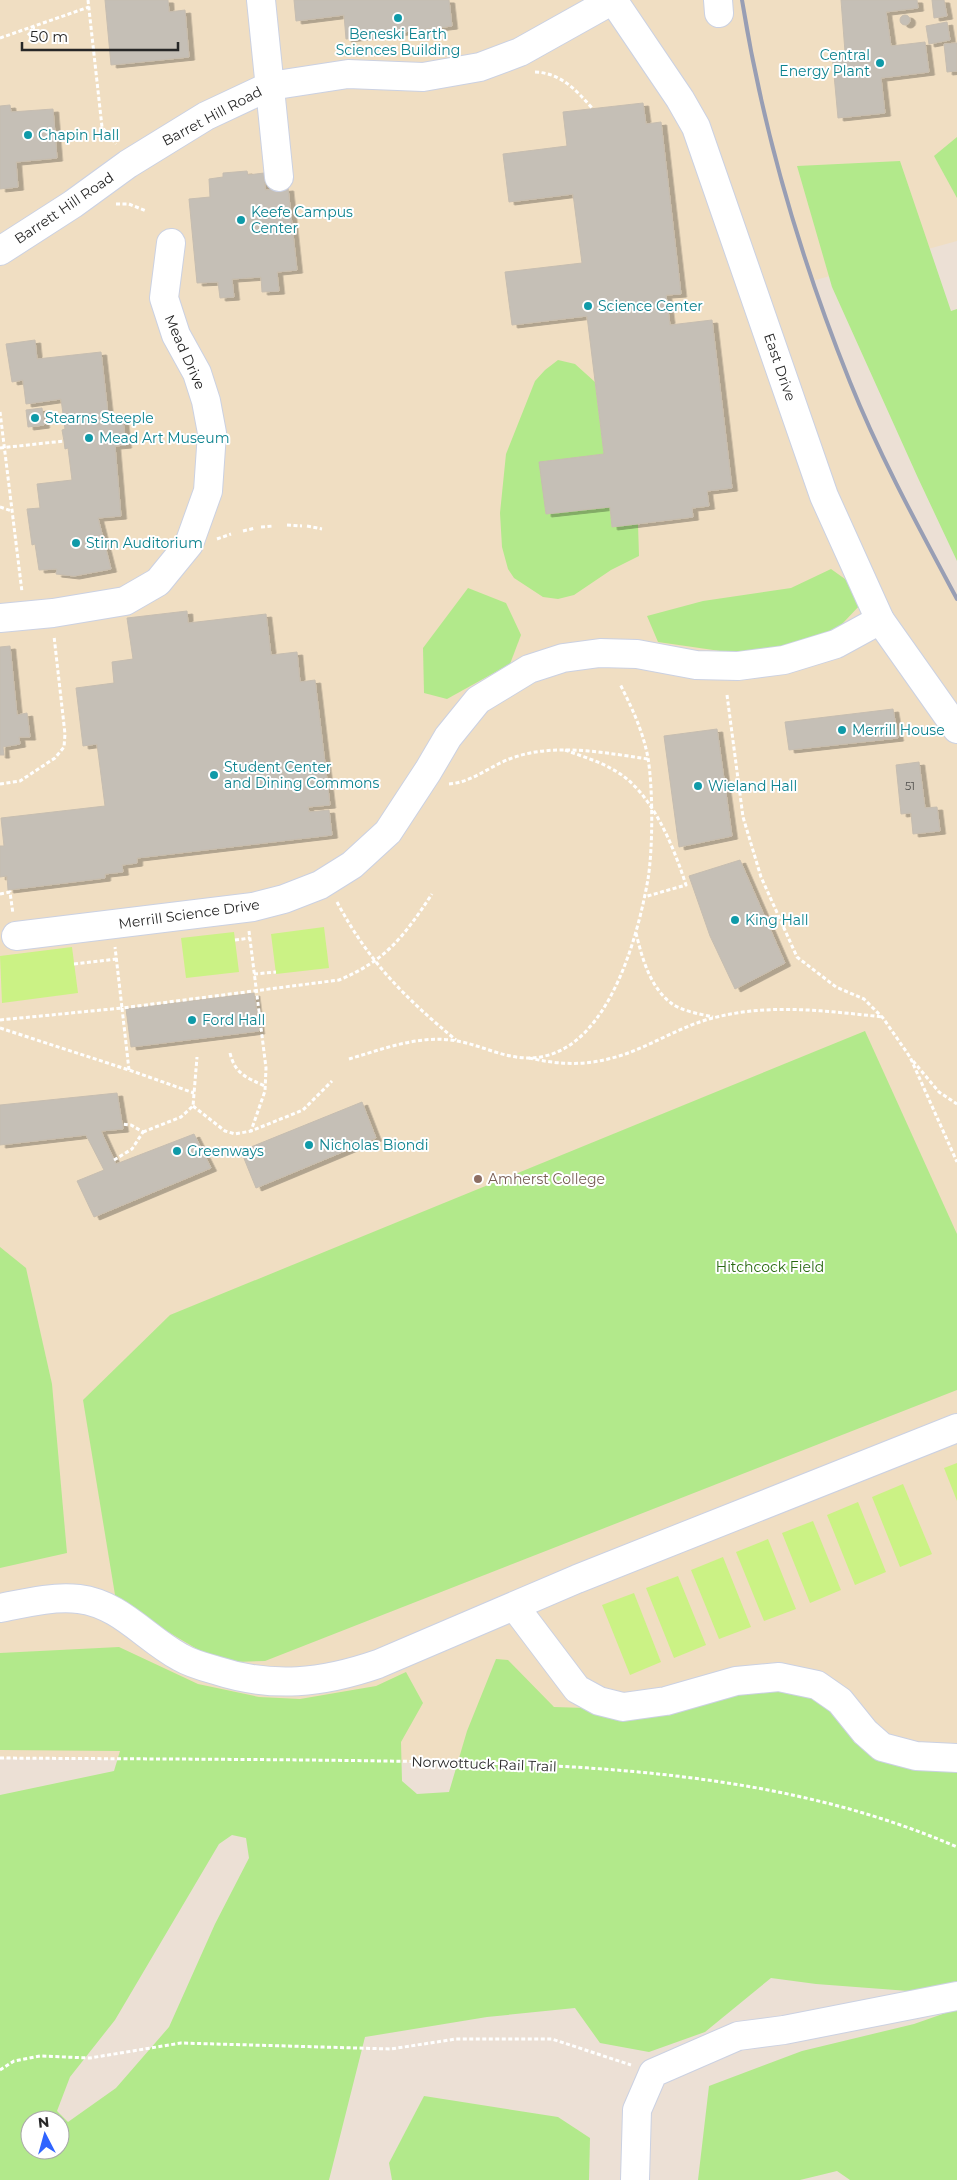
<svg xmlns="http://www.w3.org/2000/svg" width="957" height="2180" font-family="Montserrat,sans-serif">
	<defs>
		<filter id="shadow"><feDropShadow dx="5.5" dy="3" stdDeviation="0" flood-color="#0004"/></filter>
	</defs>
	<rect width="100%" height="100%" fill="#ece0d5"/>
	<polygon fill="#f0dec2" points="0,0 957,0 957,241 812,281 850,383 906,505 957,599 957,1847 494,1763 0,1758"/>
	<g fill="#b2e98b" fill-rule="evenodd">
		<polygon points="957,137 957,198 934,156"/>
		<polygon points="900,161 951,311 957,309 957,561 918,478 832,287 797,166"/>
		<polygon points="558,360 575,364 595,382 604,454 540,462 546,514 610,507 612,527 638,524 639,556 611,570 574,595 558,599 543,597 514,578 508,569 502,547 500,513 506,454 535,381 545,370"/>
		<polygon points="831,569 852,584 861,604 826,641 741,654 658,642 647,616 703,601 791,588"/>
		<polygon points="468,588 506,603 521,635 510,664 447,699 424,693 423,648"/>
		<polygon points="865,1031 957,1234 957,1390 265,1661 235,1662 212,1658 116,1601 83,1400 170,1315"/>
		<polygon points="0,1247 26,1268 52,1384 67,1553 0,1568"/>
		<path d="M119 1647 198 1684 259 1697 300 1699 376 1686 406 1672 423 1703 401 1742 402 1781 417 1794 449 1792 467 1731 496 1659 508 1660 554 1707 586 1708 724 1685 812 1693 831 1711 855 1743 887 1755 957 1766V1981L922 1992 816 1984 771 1978 705 2032 649 2052 600 2043 575 2008 487 2017 365 2037 329 2180H0V1795L114 1771 120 1751 0 1750V1653ZM232 1835 246 1838 249 1858 215 1924 169 2027 116 2088 68 2122 57 2111 70 2077 115 2020 219 1844ZM30 2120H60V2150H30Z"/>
		<polygon points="957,2009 957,2180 850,2180 837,2171 800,2180 698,2180 709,2086 802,2051 914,2024"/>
		<polygon points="424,2096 558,2117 590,2138 589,2180 392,2180 389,2163"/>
	</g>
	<g fill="#cbf285">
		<polygon points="324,927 329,968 276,974 271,934"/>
		<polygon points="234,932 239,972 186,978 181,938"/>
		<polygon points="72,947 78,993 2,1003 0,956"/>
		<polygon points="957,1463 957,1501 944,1468"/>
		<polygon points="903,1484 932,1554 900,1567 872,1497"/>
		<polygon points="858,1502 886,1572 855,1585 827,1515"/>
		<polygon points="813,1521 841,1590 810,1603 782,1533"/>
		<polygon points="768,1539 796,1609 764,1621 736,1552"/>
		<polygon points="723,1557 751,1627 719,1639 691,1570"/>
		<polygon points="678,1576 706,1645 674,1658 646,1588"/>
		<polygon points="634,1593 661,1662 630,1675 602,1605"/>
	</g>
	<g fill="#c5bfb6" stroke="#c6bdb0" filter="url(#shadow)">
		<polygon points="105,0 168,0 169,12 185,10 189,57 111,65"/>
		<polygon points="294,0 449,0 452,26 346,39 344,15 296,21"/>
		<polygon points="841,0 917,0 918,8 886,12 891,46 925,42 929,72 881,78 885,113 838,118 832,53 845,52"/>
		<polygon points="932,0 944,0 947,16 934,18"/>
		<circle cx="905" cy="20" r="5"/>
		<polygon points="947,22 950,40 929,44 926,26"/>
		<polygon points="957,43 957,71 947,72 944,44"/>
		<polygon points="643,103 646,124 661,122 681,294 666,295 670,325 712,320 732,488 707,491 709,506 692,508 693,517 612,527 610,507 546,514 539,462 604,454 587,316 512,325 505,272 582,263 573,194 509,202 503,154 567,146 563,112"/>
		<polygon points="10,105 11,112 53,109 57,158 16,162 18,187 0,189 0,106"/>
		<polygon points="247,171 248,175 264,173 265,190 288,188 297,270 277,272 279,291 262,292 261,277 232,279 234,297 220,298 218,282 197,283 189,199 210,197 209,179 223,177 223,173"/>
		<polygon points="35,340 37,359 101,352 109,423 123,421 126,445 115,446 121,516 98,518 111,569 74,576 56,574 57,569 39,570 35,544 32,545 27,509 40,508 37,484 72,480 68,448 65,449 64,441 62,430 65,429 61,399 26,404 23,380 12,382 6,344"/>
		<polygon points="42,408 44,425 28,427 26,410"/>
		<polygon points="187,611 188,623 266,614 271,655 297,652 300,682 315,680 330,805 308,807 309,812 329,810 332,835 137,858 137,863 122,865 123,872 105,874 105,878 8,890 7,876 0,877 0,846 4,846 1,818 105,806 97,744 83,746 76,688 114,683 112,662 133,659 127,618"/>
		<polygon points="10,646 17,715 27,713 30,737 19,737 20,744 3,747 4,755 0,755 0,647"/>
		<polygon points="893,709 898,738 789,750 785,722"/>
		<polygon points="717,729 732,836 679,847 664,736"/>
		<polygon points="919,762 925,808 937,807 940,831 913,834 911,813 901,814 896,765"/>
		<polygon points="740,860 785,963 735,989 710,936 689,876"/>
		<polygon points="254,993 259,1031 131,1047 126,1009"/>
		<polygon points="117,1093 123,1129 101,1131 116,1164 194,1134 211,1168 94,1217 77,1181 104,1170 86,1135 0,1145 0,1105"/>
		<polygon points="362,1102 376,1138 256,1188 241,1151"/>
	</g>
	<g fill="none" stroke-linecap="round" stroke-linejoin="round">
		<defs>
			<g id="minor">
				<polyline points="261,0 279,177"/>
				<polyline points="718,0 719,13"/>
				<polyline points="0,251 73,204 128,164 206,116 270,86 348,74 423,77 480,67 520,52 613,0 680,99 696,127 824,496 880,620 957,729"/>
				<polyline points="0,618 53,613 125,601 158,582 189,544 208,491 212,433 206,401 197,373 176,335 164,298 171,243"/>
				<polyline points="16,936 253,907 284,899 320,885 352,865 388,832 428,771 448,737 478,700 529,669 563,658 600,653 637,654 696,665 738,666 784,660 836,644 880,620"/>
				<polyline points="515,1607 577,1689 599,1701 623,1707 666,1701 736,1681 779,1677 817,1685 840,1701 865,1732 882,1747 916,1756 957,1758"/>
				<path d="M0 1608C25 1603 53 1596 79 1599 120 1604 145 1638 180 1657 190 1663 204 1667 215 1670 273 1689 323 1683 378 1664L577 1579 957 1428"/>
				<polyline points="635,2180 637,2110 653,2073 738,2036 784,2030 957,1996"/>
			</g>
		</defs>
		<use href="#minor" stroke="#cbd1e2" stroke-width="30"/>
		<g stroke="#fff" stroke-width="3" stroke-dasharray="4 2.5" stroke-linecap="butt">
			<polyline points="88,0 102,127 116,144"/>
			<polyline points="0,38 89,7"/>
			<path d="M535 72C561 73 576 90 593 109"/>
			<polyline points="116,204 129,204 146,211"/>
			<polyline points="0,412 22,592"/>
			<polyline points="0,448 64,441"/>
			<polyline points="0,507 12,511"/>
			<polyline points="287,525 302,526"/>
			<polyline points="307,526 322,529"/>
			<polyline points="261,527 273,526"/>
			<polyline points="243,531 255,528"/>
			<polyline points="217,539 231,534"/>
			<polyline points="727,695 743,817 761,877 797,957 836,987 864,999 883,1018 910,1057 957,1162"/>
			<path d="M565 750C581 756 598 761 612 769 651 789 673 845 686 885L644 897"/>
			<polyline points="0,784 20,781 55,758 64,747 65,734 54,636"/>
			<path d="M449 784C474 782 492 764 515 757 557 743 606 753 648 759"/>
			<polyline points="0,894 10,892 13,914"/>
			<path d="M337 902C369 962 404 997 456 1040"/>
			<polyline points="249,931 266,1068 265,1091 251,1131"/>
			<path d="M636 933C642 958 650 987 671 1003 681 1011 700 1014 713 1017"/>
			<polyline points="235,940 250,938"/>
			<polyline points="74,964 117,959"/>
			<polyline points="254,974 276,972"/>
			<polyline points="0,1020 122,1008 115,947"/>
			<polyline points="0,1028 129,1070 194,1093"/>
			<path d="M230 1053C235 1074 247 1078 265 1086"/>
			<path d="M529 1058C556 1064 581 1066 608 1059 644 1051 677 1027 713 1018 769 1003 827 1011 883 1017"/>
			<path d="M349 1059C383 1049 421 1034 457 1041 486 1046 513 1064 545 1056 610 1041 638 936 648 879 653 848 653 789 648 758 643 731 632 708 620 684"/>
			<polyline points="913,1061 939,1092 957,1104"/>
			<path d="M129 1070 122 1008 339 980C387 960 404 936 432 894"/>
			<polyline points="193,1106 225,1131 235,1134 251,1131 303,1110 332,1081"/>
			<polyline points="143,1132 181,1117 193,1106 197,1057"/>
			<polyline points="114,1160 132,1149 143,1132 131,1125 122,1124"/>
			<path d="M0 1758C128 1759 256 1759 384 1761 576 1764 778 1769 957 1847"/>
			<polyline points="0,2070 14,2061 40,2056 90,2058 181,2043 391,2049 456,2039 552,2039 631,2065"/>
		</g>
		<use href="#minor" stroke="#fff" stroke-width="28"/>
		<path stroke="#989eb4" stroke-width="4" d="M742 0C763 131 801 260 850 382 880 457 919 528 957 599"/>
	</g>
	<g fill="#0f9aa8" stroke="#fff" stroke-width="2">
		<circle cx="398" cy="18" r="5"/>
		<circle cx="880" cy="63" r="5"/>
		<circle cx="28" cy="135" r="5"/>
		<circle cx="241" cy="220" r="5"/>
		<circle cx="588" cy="306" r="5"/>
		<circle cx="35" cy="418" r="5"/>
		<circle cx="89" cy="438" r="5"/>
		<circle cx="76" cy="543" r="5"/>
		<circle cx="842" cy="730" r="5"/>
		<circle cx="214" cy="775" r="5"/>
		<circle cx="698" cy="786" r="5"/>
		<circle cx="735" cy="920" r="5"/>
		<circle cx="192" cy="1020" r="5"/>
		<circle cx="309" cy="1145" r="5"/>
		<circle cx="177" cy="1151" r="5"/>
	</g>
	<circle fill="#8d6e63" stroke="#fff" stroke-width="2" cx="478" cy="1179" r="5"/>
	<g text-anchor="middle" stroke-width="4" stroke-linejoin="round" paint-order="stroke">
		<g font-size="11" fill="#4e4d4b">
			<text x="910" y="790">51</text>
		</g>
		<g font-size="14" fill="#0d838f" stroke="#fff" text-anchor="start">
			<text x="398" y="39" text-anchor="middle">Beneski Earth<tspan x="398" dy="16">Sciences Building</tspan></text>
			<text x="870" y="60" text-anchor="end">Central<tspan x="870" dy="16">Energy Plant</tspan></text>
			<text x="38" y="140">Chapin Hall</text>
			<text x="251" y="217">Keefe Campus<tspan x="251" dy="16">Center</tspan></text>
			<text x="598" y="311">Science Center</text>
			<text x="45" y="423">Stearns Steeple</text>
			<text x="99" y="443">Mead Art Museum</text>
			<text x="86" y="548">Stirn Auditorium</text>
			<text x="852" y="735">Merrill House</text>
			<text x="224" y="772">Student Center<tspan x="224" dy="16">and Dining Commons</tspan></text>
			<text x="708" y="791">Wieland Hall</text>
			<text x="745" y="925">King Hall</text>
			<text x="202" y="1025">Ford Hall</text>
			<text x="319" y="1150">Nicholas Biondi</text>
			<text x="187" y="1156">Greenways</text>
		</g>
		<g font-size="14" fill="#272727" stroke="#fff">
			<text transform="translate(212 116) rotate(-28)" y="5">Barret Hill Road</text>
			<text transform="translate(64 208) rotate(-34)" y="5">Barrett Hill Road</text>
			<text transform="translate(185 352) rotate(66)" y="5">Mead Drive</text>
			<text transform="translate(780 367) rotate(71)" y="5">East Drive</text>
			<text transform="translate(189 914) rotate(-8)" y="5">Merrill Science Drive</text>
			<text transform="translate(484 1764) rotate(2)" y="5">Norwottuck Rail Trail</text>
		</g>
		<g font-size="14" fill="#785e54" stroke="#fff" text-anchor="start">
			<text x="488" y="1184">Amherst College</text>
		</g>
		<g font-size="14" fill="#296911" stroke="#fff">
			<text x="770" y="1272">Hitchcock Field</text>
		</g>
	</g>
	<g transform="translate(45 2135) rotate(354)"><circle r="24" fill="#ffffff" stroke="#a9a9a9"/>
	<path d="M0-4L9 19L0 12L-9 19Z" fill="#2f64ff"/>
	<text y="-8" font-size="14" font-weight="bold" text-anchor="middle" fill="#272727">N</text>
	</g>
	<path d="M22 42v8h156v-8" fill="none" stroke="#272727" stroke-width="2.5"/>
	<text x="30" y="42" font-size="15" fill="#272727" stroke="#ffffff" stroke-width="4" paint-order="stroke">50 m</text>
</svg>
